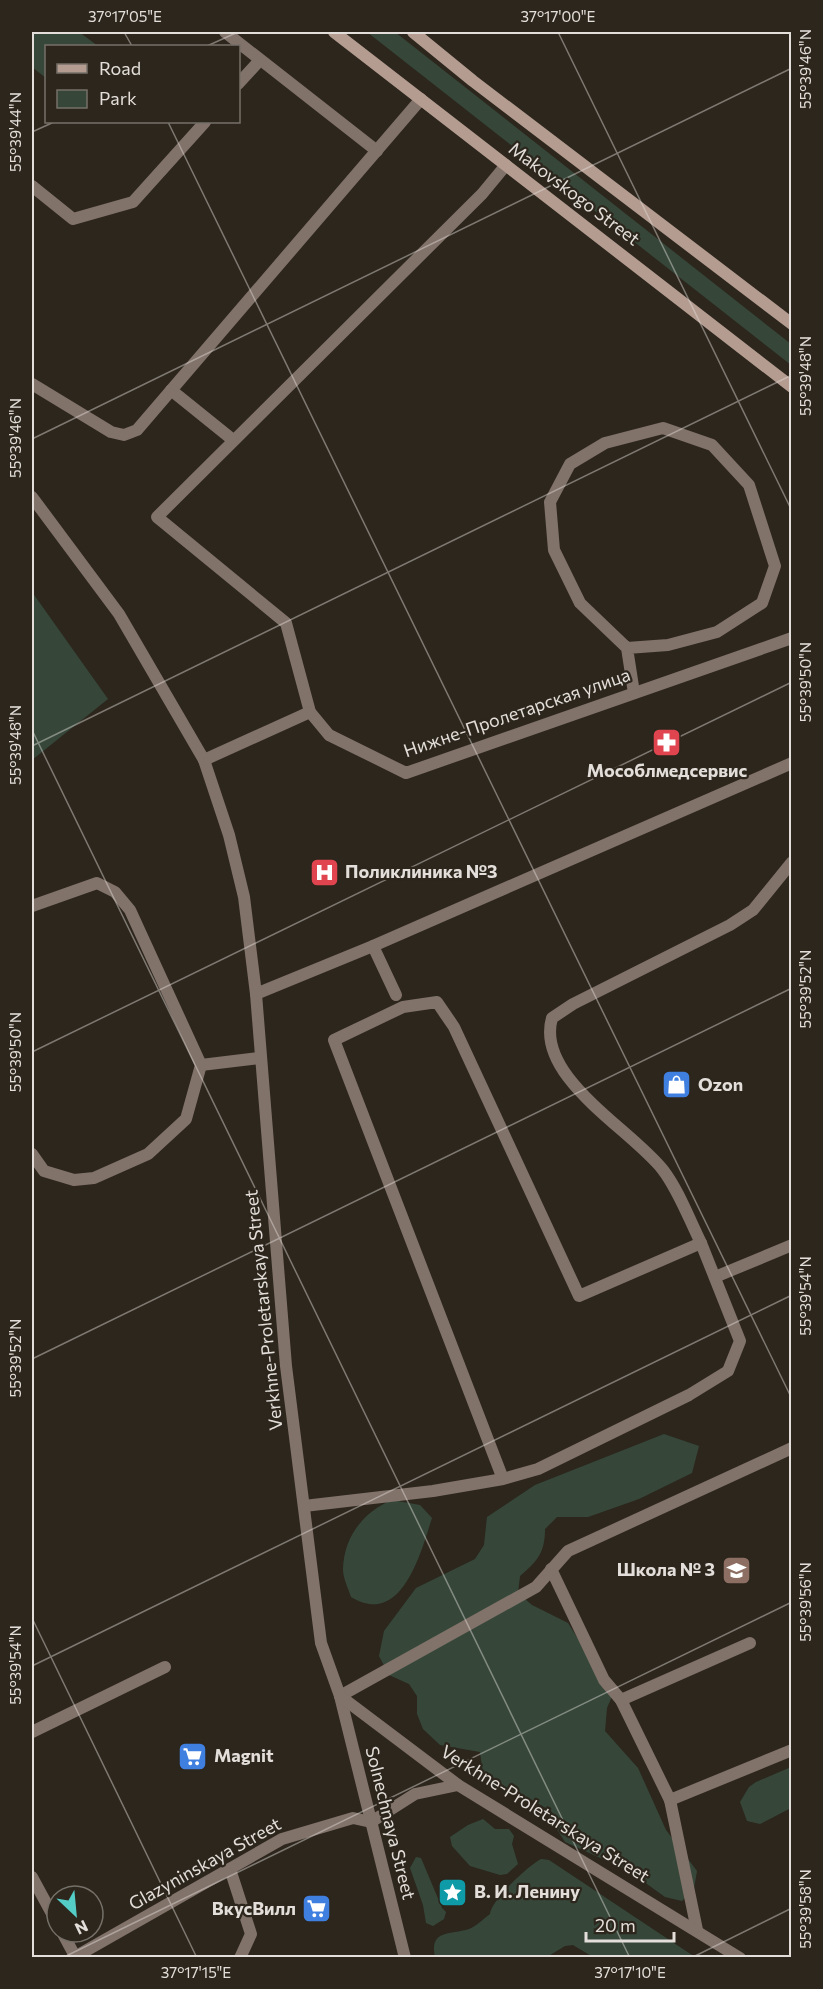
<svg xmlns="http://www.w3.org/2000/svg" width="823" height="1989" font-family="Commissioner,sans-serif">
	<rect width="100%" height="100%" fill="#2c261d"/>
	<g fill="#36473a">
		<polygon points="32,32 79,32 98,46 46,46 46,78 32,67"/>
		<polygon points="367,32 395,32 791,344 791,365"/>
		<polygon points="32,592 108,699 32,760"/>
		<path d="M664 1434 699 1446 692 1473 639 1499 588 1517H557L545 1529C545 1552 538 1561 520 1576L518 1593 532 1605 568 1623 613 1694 607 1708 605 1731 638 1768 666 1830 697 1871 694 1888 682 1901 665 1897 629 1871 565 1842 556 1828 551 1811 530 1799 484 1781 480 1752 440 1745 423 1729 417 1714V1696L409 1684 389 1675 379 1656 384 1631 416 1588 475 1559 484 1545 487 1517 535 1485Z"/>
		<path d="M392 1500 420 1505 432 1518C421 1552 402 1628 351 1597 348 1588 343 1578 343 1569 344 1537 363 1512 392 1500Z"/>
		<polygon points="791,1767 791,1808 760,1824 747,1821 740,1802 749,1787 756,1782"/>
		<polygon points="483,1819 495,1829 509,1829 514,1836 512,1844 518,1864 507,1874 500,1875 470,1866 452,1846 450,1837 468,1825"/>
		<polygon points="416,1857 421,1858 442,1908 446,1912 444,1919 433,1926 426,1923 423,1905 410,1868"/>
		<path d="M541 1859 549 1860 695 1957H593L573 1945 565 1946 547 1957H435C429 1929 451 1935 469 1929 477 1926 483 1919 490 1914 491 1900 528 1866 541 1859Z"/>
	</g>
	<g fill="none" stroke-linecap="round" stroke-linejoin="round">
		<g stroke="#81726a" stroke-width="12">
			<polyline points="225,32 377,151"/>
			<polyline points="506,165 482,194 157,517 286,623 310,712 329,735 406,773 792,638"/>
			<polyline points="32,384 111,432 124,435 137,430 421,99"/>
			<polyline points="171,390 233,440"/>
			<polyline points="627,648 580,603 554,550 550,502 570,464 605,443 663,428 712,445 749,485 775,566 762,603 717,632 668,645 627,648 634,693"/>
			<polyline points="204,760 310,712"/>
			<polyline points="32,906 97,883 115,892 130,910 201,1065 186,1119 148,1154 94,1178 74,1180 44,1171 32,1154"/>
			<polyline points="373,946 396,995"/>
			<polyline points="256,994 373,946 792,763"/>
			<polyline points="201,1065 259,1058"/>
			<path d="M701 1243C689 1219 679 1191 663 1170 631 1129 535 1077 552 1018L573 1004 730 925 753 910 792 862"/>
			<polyline points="715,1277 792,1245"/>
			<polyline points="304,1506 433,1491 503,1479 538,1469 689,1395 728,1371 740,1341 701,1243 579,1296 454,1027 437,1002 403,1007 334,1040 503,1479"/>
			<polyline points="551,1569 604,1680 621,1700 670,1800 792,1750"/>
			<polyline points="340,1696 536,1587 568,1551 792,1448"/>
			<polyline points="621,1700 750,1643"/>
			<polyline points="32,1732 165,1667"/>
			<polyline points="670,1800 697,1930"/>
			<polyline points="230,1869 251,1934 240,1958"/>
			<polyline points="32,1877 57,1923"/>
			<polyline points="62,1932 76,1958"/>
		</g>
		<g stroke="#81726a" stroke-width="12">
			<polyline points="238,84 260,60"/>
			<polyline points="32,186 73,219 133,202 205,122"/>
			<polyline points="73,1958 282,1839 353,1818 371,1822 415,1794 458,1785"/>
		</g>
		<g stroke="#81726a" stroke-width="12">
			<polyline points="32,497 119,614 204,760 229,835 244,897 256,994 286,1366 321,1643 340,1696 405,1958"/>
			<polyline points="340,1696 458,1785 740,1958"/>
		</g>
		<g stroke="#b49c90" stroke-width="12">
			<polyline points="334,32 792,387"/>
			<polyline points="413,32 473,81 792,324"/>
		</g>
	</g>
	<path fill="none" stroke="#e3ded9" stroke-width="1.5" stroke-opacity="0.45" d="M124 32 132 46M558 32 792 511M207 46 238 32M168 122 792 1399M32 132 54 122M32 439 792 68M32 730 630 1958M32 746 792 375M32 1052 792 682M32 1359 792 988M32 1618 197 1958M32 1666 792 1295M62 1958 792 1602M691 1958 792 1908"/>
	<defs>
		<symbol id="pharmacy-square" viewBox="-11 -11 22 22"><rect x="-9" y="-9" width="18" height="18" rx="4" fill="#e0444e" stroke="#2c261d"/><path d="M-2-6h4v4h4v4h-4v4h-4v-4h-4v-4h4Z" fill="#fff"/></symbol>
		<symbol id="hospital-square" viewBox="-11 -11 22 22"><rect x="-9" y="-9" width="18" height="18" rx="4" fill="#e0444e" stroke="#2c261d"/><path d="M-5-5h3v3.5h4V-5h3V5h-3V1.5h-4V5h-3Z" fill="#fff"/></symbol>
		<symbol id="shop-square" viewBox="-11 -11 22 22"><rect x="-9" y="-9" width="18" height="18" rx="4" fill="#3f7fe0" stroke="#2c261d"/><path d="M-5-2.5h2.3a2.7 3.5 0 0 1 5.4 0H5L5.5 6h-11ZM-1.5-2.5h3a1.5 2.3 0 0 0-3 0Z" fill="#fff"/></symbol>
		<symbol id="school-square" viewBox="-11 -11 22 22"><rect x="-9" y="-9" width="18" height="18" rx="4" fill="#8d6e63" stroke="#2c261d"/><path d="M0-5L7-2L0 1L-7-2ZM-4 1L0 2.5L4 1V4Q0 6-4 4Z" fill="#fff"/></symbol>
		<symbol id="supermarket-square" viewBox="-11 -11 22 22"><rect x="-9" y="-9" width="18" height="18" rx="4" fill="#3f7fe0" stroke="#2c261d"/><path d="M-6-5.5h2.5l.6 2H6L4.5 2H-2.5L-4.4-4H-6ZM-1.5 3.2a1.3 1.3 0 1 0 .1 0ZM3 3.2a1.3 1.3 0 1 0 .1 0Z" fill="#fff"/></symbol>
		<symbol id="sight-square" viewBox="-11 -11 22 22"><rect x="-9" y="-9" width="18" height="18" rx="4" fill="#0f9aa8" stroke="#2c261d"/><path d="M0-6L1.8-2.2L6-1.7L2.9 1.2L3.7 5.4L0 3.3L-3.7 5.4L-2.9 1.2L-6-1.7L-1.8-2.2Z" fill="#fff"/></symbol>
	</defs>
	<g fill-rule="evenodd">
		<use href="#pharmacy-square" x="650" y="726" width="33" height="33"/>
		<use href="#hospital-square" x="308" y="856" width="33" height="33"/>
		<use href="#shop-square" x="660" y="1068" width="33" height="33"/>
		<use href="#school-square" x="720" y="1554" width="33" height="33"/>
		<use href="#supermarket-square" x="176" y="1740" width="33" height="33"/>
		<use href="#sight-square" x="436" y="1876" width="33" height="33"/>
		<use href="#supermarket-square" x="300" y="1892" width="33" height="33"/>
	</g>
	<g text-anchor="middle" stroke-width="4.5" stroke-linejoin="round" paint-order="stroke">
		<g font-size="18" fill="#e3ded9" stroke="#2c261d">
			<text transform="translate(574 194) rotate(37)" y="6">Makovskogo Street</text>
			<text transform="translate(517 713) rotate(-19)" y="6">Нижне-Пролетарская улица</text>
			<text transform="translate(264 1310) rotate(-96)" y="6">Verkhne-Proletarskaya Street</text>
			<text transform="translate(545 1814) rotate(32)" y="6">Verkhne-Proletarskaya Street</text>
			<text transform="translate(390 1823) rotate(76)" y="6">Solnechnaya Street</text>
			<text transform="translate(205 1864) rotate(-29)" y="6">Glazyninskaya Street</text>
		</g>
		<g font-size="18" font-weight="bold" fill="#e3ded9" stroke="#2c261d" text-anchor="start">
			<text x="667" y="777" text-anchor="middle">Мособлмедсервис</text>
			<text x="345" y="878">Поликлиника №3</text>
			<text x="698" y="1091">Ozon</text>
			<text x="715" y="1576" text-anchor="end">Школа № 3</text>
			<text x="214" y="1762">Magnit</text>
			<text x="474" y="1898">В. И. Ленину</text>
			<text x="296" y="1915" text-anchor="end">ВкусВилл</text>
		</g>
	</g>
	<rect width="823" height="1989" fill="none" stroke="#2c261d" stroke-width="66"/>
	<rect x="45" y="45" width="195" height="78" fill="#2c261d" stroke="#757068" stroke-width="1.5"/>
	<rect x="57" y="64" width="30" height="9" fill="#b49c90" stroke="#757068" stroke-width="1.5"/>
	<text x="99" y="75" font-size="18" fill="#e3ded9">Road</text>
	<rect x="57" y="90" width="30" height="18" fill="#36473a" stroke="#757068" stroke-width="1.5"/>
	<text x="99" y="105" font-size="18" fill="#e3ded9">Park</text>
	<g transform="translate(75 1914) rotate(154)"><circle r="28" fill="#2c261d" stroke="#757068" stroke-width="1.5"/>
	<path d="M0-4.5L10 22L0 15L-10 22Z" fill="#54cdc6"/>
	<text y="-9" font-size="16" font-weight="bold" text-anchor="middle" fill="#e3ded9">N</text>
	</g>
	<path d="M586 1932v9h88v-9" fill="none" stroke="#e3ded9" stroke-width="3"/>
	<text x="595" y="1932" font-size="18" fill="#e3ded9" stroke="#2c261d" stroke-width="4.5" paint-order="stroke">20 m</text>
	<rect x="33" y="33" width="757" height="1923" fill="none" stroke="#e3ded9" stroke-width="2"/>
	<g font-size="15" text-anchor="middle" fill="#e3ded9">
		<text x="125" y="22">37°17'05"E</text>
		<text x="558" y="22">37°17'00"E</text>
		<text transform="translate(806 69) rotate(-90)" y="5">55°39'46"N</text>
		<text transform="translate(16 132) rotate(-90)" y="5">55°39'44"N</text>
		<text transform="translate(806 376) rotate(-90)" y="5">55°39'48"N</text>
		<text transform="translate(16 438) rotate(-90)" y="5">55°39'46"N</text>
		<text transform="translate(806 682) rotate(-90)" y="5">55°39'50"N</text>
		<text transform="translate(16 745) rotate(-90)" y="5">55°39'48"N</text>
		<text transform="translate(806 989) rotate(-90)" y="5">55°39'52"N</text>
		<text transform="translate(16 1052) rotate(-90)" y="5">55°39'50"N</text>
		<text transform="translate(806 1296) rotate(-90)" y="5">55°39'54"N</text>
		<text transform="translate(16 1358) rotate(-90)" y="5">55°39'52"N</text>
		<text transform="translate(806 1602) rotate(-90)" y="5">55°39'56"N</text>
		<text transform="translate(16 1665) rotate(-90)" y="5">55°39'54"N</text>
		<text transform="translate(806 1909) rotate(-90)" y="5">55°39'58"N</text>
		<text x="196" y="1978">37°17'15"E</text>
		<text x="630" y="1978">37°17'10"E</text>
	</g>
</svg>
